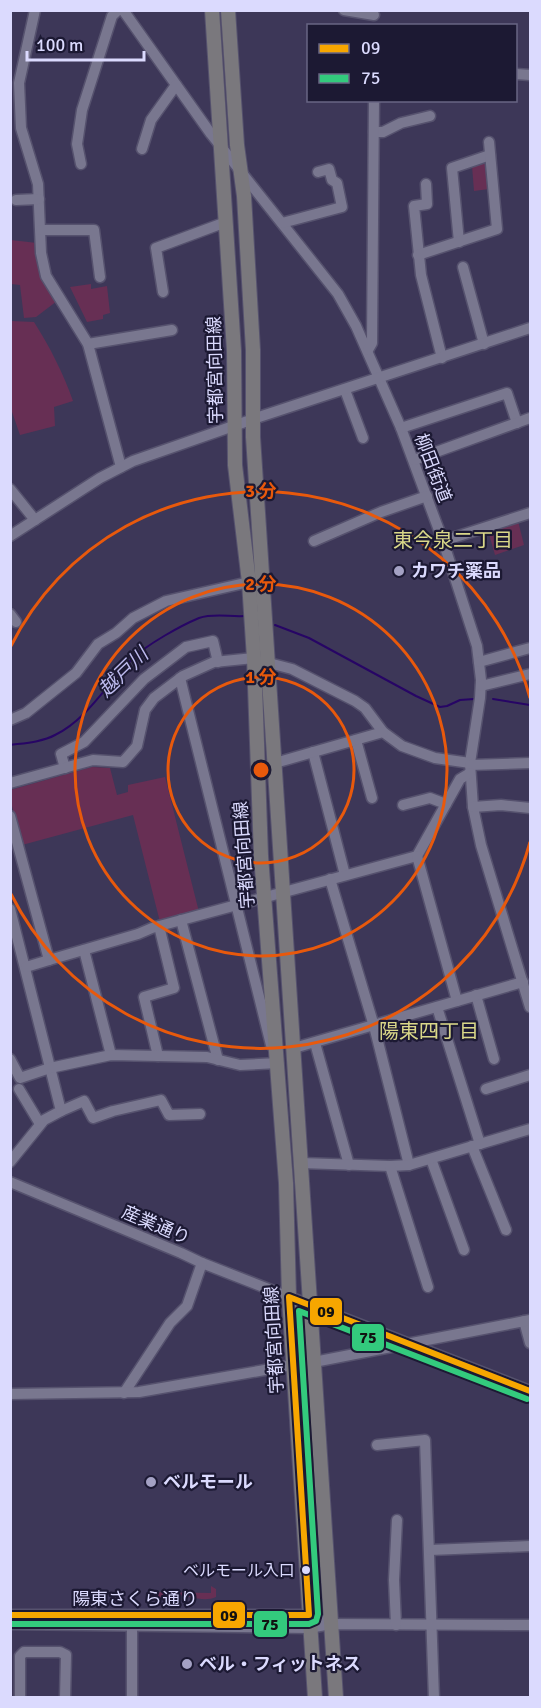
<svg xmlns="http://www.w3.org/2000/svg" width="541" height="1708" font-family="Signika,'Noto Sans JP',sans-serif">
	<rect width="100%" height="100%" fill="#3d3758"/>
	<g fill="#672f54">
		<polygon points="482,162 487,166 489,189 474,191 472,166"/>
		<path d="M11 240 37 243C39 272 39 277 57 301L36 317 24 318 20 285 11 284Z"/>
		<polygon points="91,284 91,289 107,286 110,313 103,315 103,319 87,322 70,287"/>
		<path d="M11 321 34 322C50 347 63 373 73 401L54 407 55 426 20 435 11 409Z"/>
		<polygon points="518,521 524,545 495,555 488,531"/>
		<polygon points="92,767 110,768 117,795 128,792 128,785 165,777 199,912 160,922 133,815 22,845 11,802 10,790"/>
		<path d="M211 1586 216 1589V1597C203 1603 190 1595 176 1595 167 1595 160 1600 151 1597L154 1592 211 1593Z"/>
	</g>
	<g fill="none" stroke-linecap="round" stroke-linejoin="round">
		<g stroke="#270565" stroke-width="2">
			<polyline points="275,625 309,638 416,696 440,707 447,706 460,700 474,699"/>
			<polyline points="493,699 530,705"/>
			<path d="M10 745C25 743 42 742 55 735 88 719 107 683 133 658 148 644 180 626 199 618 214 613 229 617 245 616"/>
		</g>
		<defs>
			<g id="minor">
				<polyline points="35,10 19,83 21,128 38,184 41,253 46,276 88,344 121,467"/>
				<polyline points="123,10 211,134 338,294 356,326 401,428 443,541 477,646 481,680 480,698 470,763 473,807 481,845 530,1007"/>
				<polyline points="344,10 374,15"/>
				<polyline points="516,74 530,75"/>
				<polyline points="374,132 383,132 401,123 430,116"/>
				<polyline points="142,149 151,120 176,85"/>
				<polyline points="81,164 77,144 82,110 112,16 118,10"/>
				<polyline points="426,184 427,204 414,206 421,275 442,358"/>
				<polyline points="16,200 39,199"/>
				<polyline points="282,223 342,207 337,183 332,180 329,169 318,172"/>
				<polyline points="41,230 94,230 100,277"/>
				<polyline points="459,242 452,168 490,155"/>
				<polyline points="418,255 497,229 489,142"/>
				<polyline points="463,267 484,344"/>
				<polyline points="163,292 156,248 226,222"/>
				<polyline points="88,344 172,330"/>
				<polyline points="368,350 372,343 374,100"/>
				<polyline points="345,390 363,438"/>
				<polyline points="401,428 507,393 517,423"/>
				<polyline points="414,460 530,418"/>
				<polyline points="10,489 35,520"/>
				<polyline points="10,536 100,478 133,461 262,416 530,328"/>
				<polyline points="314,541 381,512 427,496"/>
				<polyline points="443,541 530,513"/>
				<polyline points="10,614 16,622"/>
				<polyline points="479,662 530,648"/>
				<polyline points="269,663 292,669 355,701 365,708 383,732 402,746 435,758 470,763"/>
				<polyline points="180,678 271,1045"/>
				<polyline points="481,686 530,674"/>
				<polyline points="10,720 26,713 76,673 98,644 116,633 133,618 166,601 249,582"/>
				<polyline points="356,740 372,798"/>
				<polyline points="313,752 345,875"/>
				<polyline points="275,763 383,732"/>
				<polyline points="470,765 530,763"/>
				<polyline points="65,768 61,754 84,742 144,679 186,647 213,641 218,662"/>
				<polyline points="10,783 93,760 123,762 137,746 145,710 154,698 183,676 214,662 254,658"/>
				<polyline points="403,805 430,798 446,804"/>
				<polyline points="473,807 501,805 530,808"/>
				<polyline points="10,816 49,960 138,934 152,928 417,856 460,779 470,773"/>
				<polyline points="417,856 457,1001"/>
				<polyline points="330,879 374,1026 409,1165"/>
				<polyline points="10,909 61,1111 44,1120 10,1162"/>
				<polyline points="181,920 218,1060"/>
				<polyline points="84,950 111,1055"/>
				<polyline points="26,967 49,960"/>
				<polyline points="476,995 494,1059"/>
				<polyline points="437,1007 480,1144"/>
				<polyline points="315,1043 349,1165"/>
				<polyline points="294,1048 523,982"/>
				<polyline points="158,1056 144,997 174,988 159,926"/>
				<polyline points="10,1059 20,1078 50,1068 111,1055 207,1057 240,1065 278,1063"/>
				<polyline points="19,1089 40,1124"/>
				<polyline points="486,1089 530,1075"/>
				<polyline points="61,1111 84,1101 93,1118 113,1111 161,1100 169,1115 200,1114"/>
				<polyline points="472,1146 506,1230"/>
				<polyline points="431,1159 464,1250"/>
				<polyline points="301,1163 390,1166 409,1165 530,1129"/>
				<polyline points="390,1166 428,1287"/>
				<polyline points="10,1182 181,1253 202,1263 530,1391"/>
				<polyline points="524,1321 530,1343"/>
				<polyline points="314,1362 530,1320"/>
				<polyline points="124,1393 170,1323 187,1306 202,1263"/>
				<polyline points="10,1394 139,1392 293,1365"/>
				<polyline points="377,1445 425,1440 434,1698"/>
				<polyline points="430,1550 530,1546"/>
				<polyline points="10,1615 309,1615 331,1624"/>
				<polyline points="10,1624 309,1628 331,1624 530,1625"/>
				<polyline points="396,1625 394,1580 397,1520"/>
				<polyline points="20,1698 20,1656 24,1652 60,1652 66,1655 65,1698"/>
				<polyline points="132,1698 132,1625"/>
			</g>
			<g id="major">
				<polyline points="212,10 234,351 235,465 249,582 254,658 261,856 286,1183 289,1297 315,1698"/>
				<polyline points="228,10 237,145 244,196 253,350 253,437 336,1698"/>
			</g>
		</defs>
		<use href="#minor" stroke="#56526e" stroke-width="13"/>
		<use href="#major" stroke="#56526e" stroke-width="16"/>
		<use href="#minor" stroke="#79778f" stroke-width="10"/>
		<use href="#major" stroke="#7a787d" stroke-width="14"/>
		<defs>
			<polyline id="bus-1" points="10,1615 309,1615 289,1297 530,1391"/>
			<polyline id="bus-2" points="10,1624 309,1624 316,1621 318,1614 299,1311 527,1399"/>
		</defs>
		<use href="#bus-1" stroke="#1c1933" stroke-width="10"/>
		<use href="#bus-2" stroke="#1c1933" stroke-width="10"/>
		<use href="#bus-1" stroke="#f7a600" stroke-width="6"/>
		<use href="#bus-2" stroke="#33ca7d" stroke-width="6"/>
	</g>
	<g fill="none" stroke="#e8590c" stroke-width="3">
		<circle cx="261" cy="770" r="93"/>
		<circle cx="261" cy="770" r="186"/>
		<path d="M530 842A279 279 0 0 1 11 894M11 646A279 279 0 0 1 530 698"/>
	</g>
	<g fill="#a4a1c4" stroke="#1c1933" stroke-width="2">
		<circle cx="399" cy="571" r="6"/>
		<circle cx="151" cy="1482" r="6"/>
		<circle cx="187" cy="1664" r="6"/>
	</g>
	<circle fill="#dbdafe" stroke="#1c1933" stroke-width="2" cx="306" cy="1570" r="5"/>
	<g text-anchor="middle" stroke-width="4.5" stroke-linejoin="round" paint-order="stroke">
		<g font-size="16" fill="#dbdafe" stroke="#1c1933" text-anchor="end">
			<text x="295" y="1576">ベルモール入口</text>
		</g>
		<g font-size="18" fill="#dbdafe" stroke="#1c1933">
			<text transform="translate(215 370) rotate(-91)" y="6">宇都宮向田線</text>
			<text transform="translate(433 468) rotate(69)" y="6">柳田街道</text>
			<text transform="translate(244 855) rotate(-94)" y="6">宇都宮向田線</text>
			<text transform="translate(156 1225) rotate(23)" y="6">産業通り</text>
			<text transform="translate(274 1340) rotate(-93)" y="6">宇都宮向田線</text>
			<text x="135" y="1605">陽東さくら通り</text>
		</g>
		<g font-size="18" font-weight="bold" fill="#dbdafe" stroke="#1c1933" text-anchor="start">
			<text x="411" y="577">カワチ薬品</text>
			<text x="163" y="1488">ベルモール</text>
			<text x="199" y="1670">ベル・フィットネス</text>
		</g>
		<g font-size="20" fill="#dad889" stroke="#1c1933">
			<text x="453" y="547">東今泉二丁目</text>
			<text x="429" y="1038">陽東四丁目</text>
		</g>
		<g font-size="20" font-style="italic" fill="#bdbaee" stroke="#1c1933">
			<text transform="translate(123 672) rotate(-44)" y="7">越戸川</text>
		</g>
	</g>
	<circle cx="261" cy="770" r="9" fill="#e8590c" stroke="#1c1933" stroke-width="3"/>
	<g font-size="18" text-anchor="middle" font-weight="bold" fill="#e8590c" stroke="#1c1933" stroke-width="4.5" stroke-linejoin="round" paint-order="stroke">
		<text x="261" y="497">3 分</text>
		<text x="261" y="590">2 分</text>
		<text x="261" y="683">1 分</text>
	</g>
	<g stroke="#1c1933" stroke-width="2">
		<rect x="309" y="1297" width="34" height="29" rx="6" fill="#f7a600"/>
		<rect x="351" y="1323" width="34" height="29" rx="6" fill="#33ca7d"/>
		<rect x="212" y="1601" width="34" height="28" rx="6" fill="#f7a600"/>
		<rect x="253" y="1610" width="35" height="28" rx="6" fill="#33ca7d"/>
	</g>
	<g font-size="16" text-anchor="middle" font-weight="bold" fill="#111">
		<text x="326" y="1317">09</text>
		<text x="368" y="1343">75</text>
		<text x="229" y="1621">09</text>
		<text x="270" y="1630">75</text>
	</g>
	<rect width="541" height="1708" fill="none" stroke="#dbdafe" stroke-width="24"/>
	<rect x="307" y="24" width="210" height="78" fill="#1c1933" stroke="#686684" stroke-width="1.5"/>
	<rect x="319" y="44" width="30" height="9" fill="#f7a600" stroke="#686684" stroke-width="1.5"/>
	<text x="361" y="54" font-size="18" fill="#dbdafe">09</text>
	<rect x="319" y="74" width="30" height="9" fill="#33ca7d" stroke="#686684" stroke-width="1.5"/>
	<text x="361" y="84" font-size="18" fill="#dbdafe">75</text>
	<path d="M27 51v9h117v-9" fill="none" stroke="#dbdafe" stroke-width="3"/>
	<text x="36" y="51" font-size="18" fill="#dbdafe" stroke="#1c1933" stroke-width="4.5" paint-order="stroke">100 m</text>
</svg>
